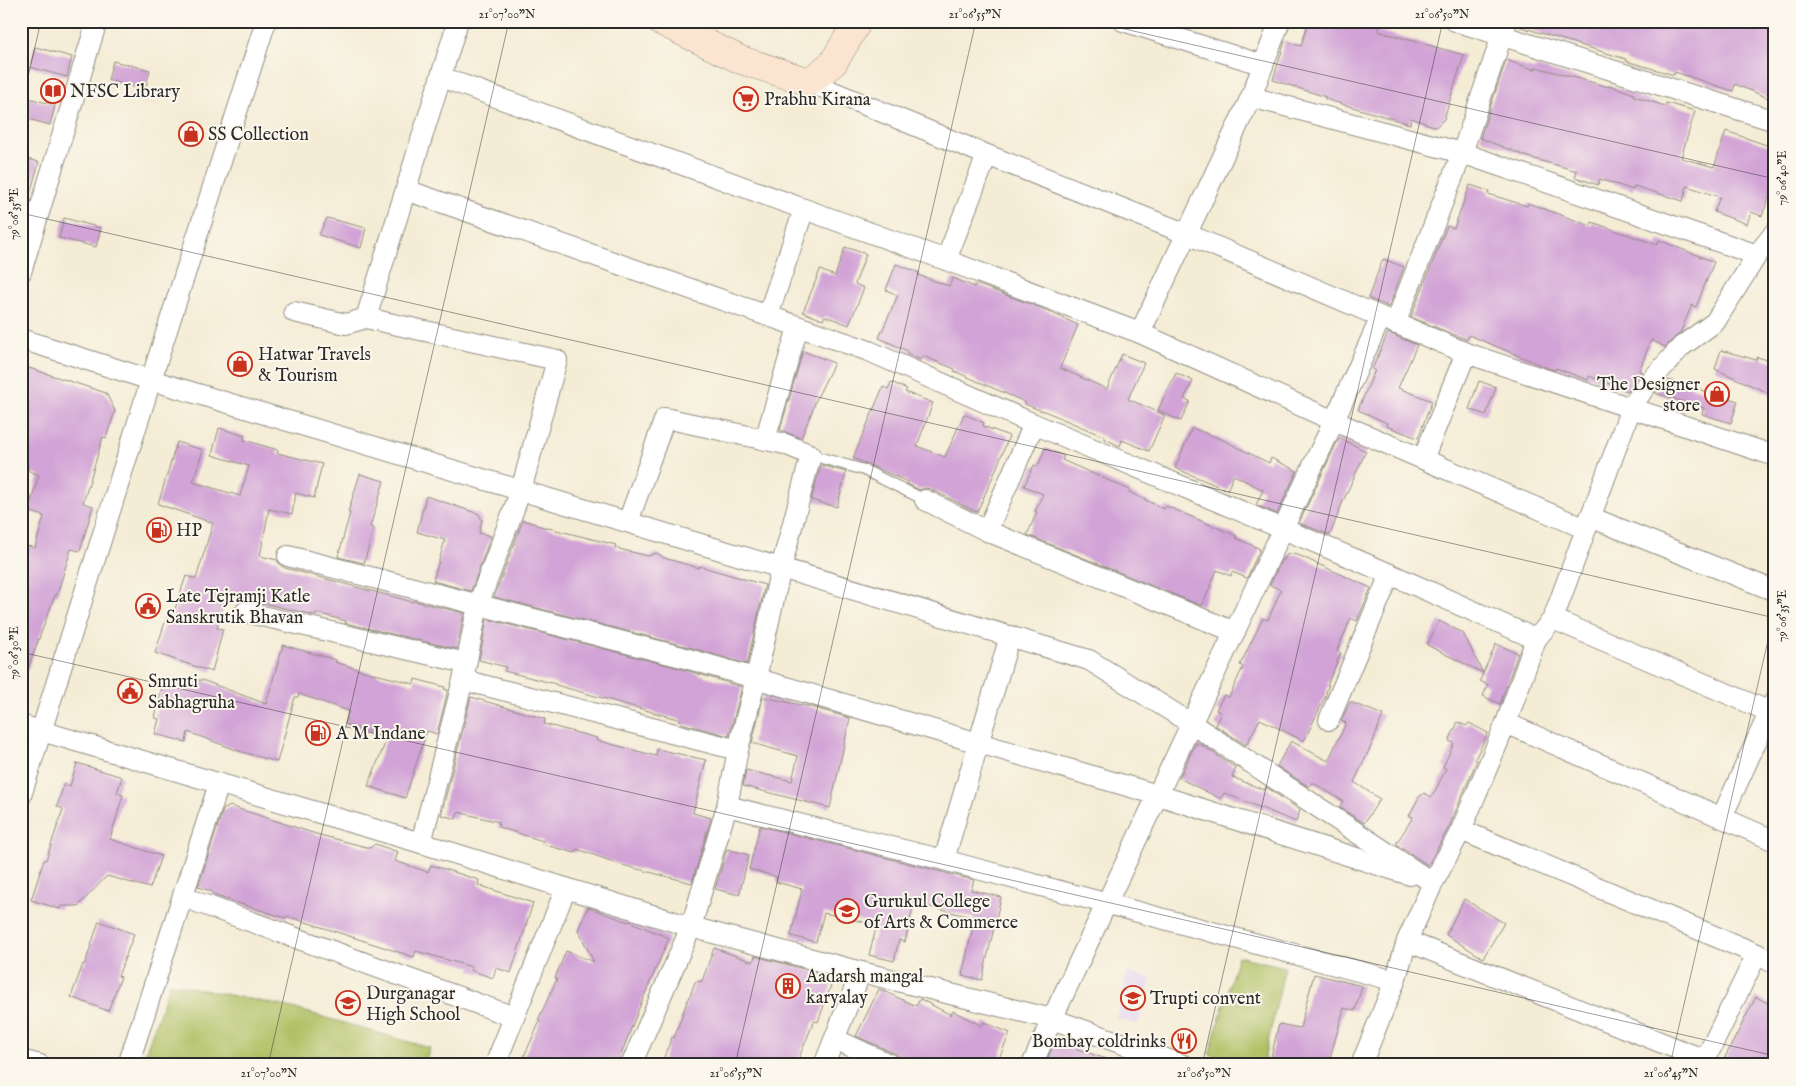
<svg xmlns="http://www.w3.org/2000/svg" width="1796" height="1086" font-family="'IM FELL English',serif">
	<rect width="100%" height="100%" fill="#fbf7ec"/>
	<filter id="ink" filterUnits="userSpaceOnUse"><feTurbulence type="fractalNoise" baseFrequency=".02" numOctaves="2"/><feDisplacementMap in="SourceGraphic" scale="10" xChannelSelector="R" yChannelSelector="G"/><feConvolveMatrix kernelMatrix="1 2 1 2 8 2 1 2 1" color-interpolation-filters="sRGB"/></filter>
	<filter id="wash" filterUnits="userSpaceOnUse"><feTurbulence type="fractalNoise" baseFrequency=".0096" numOctaves="4" result="noise"/><feDisplacementMap in="SourceGraphic" scale="20" xChannelSelector="R" yChannelSelector="G"/><feGaussianBlur stdDeviation="1.12" result="paint"/><feColorMatrix in="noise" values="0 0 0 0 0 0 0 0 0 0 0 0 0 0 0 0 0 1.4 0 .05"/><feComposite in="paint" operator="in"/></filter>
	<g filter="url(#wash)">
		<rect width="100%" height="100%" fill="#f4ecd5"/>
		<polygon fill="#e3d3f2" points="1127,972 1151,978 1138,1024 1117,1019"/>
		<g fill="#afbf62" stroke="#6d7546">
			<polygon points="1238,956 1285,967 1263,1065 1245,1065 1209,1054"/>
			<polygon points="170,983 289,1007 430,1048 425,1065 141,1065"/>
		</g>
		<g id="blocks">
			<g fill="#d1a3d6">
				<polygon points="1320,21 1369,21 1380,25 1378,31 1464,55 1444,119 1436,127 1411,118 1410,124 1325,99 1326,97 1273,80 1285,41 1301,46 1308,23 1319,26"/>
				<polygon points="1519,21 1775,21 1775,101 1735,84 1733,91 1675,72 1674,75 1626,61 1626,59 1518,26"/>
				<polygon points="35,47 72,57 67,77 30,67"/>
				<polygon points="1506,60 1535,70 1536,67 1609,87 1609,85 1634,94 1634,96 1665,106 1666,103 1695,111 1681,158 1714,167 1726,131 1775,148 1775,181 1762,216 1751,212 1747,224 1714,212 1720,197 1687,186 1683,201 1634,186 1633,190 1600,179 1598,185 1575,177 1577,171 1528,157 1480,138"/>
				<polygon points="113,61 150,70 145,90 108,80"/>
				<polygon points="21,96 55,105 50,125 21,117"/>
				<polygon points="21,157 39,162 26,208 21,208"/>
				<polygon points="1470,185 1489,191 1488,194 1527,206 1528,203 1591,226 1592,222 1657,245 1659,240 1714,262 1696,307 1692,305 1680,333 1665,347 1651,340 1639,371 1642,372 1628,391 1589,376 1588,380 1556,368 1555,370 1550,369 1469,335 1467,340 1411,317 1447,226 1454,228"/>
				<polygon points="64,218 101,228 96,247 59,238"/>
				<polygon points="327,218 366,228 361,248 319,235"/>
				<polygon points="845,247 866,254 855,284 864,288 849,325 825,316 823,320 803,312 820,270 835,276"/>
				<polygon points="1383,259 1404,267 1389,307 1368,298"/>
				<polygon points="896,264 920,273 918,275 949,286 953,278 974,287 976,284 1041,308 1078,325 1060,368 1107,389 1122,354 1144,363 1128,399 1165,415 1149,451 1122,440 1120,446 1105,439 1105,437 1042,410 1042,411 1025,404 1025,402 954,371 955,369 923,356 921,360 907,353 908,351 879,338 898,295 886,290"/>
				<polygon points="1388,333 1417,345 1398,388 1432,401 1418,438 1386,426 1387,423 1358,410 1375,370 1372,369"/>
				<polygon points="1721,350 1756,360 1757,357 1775,362 1775,396 1715,369"/>
				<polygon points="803,351 834,363 814,404 815,404 801,438 780,430"/>
				<polygon points="29,368 106,393 115,411 106,438 103,437 83,503 93,506 80,551 71,549 57,595 55,595 23,682 21,682 21,544 35,548 44,516 28,511 39,475 29,471 26,460 21,458 21,372"/>
				<polygon points="1176,373 1193,381 1184,399 1190,401 1181,421 1158,410"/>
				<polygon points="1668,380 1738,401 1731,423 1702,414 1704,408 1655,393"/>
				<polygon points="1479,381 1496,387 1486,415 1469,409"/>
				<polygon points="891,382 907,389 905,392 933,403 917,446 945,457 964,414 984,423 983,426 1009,436 995,472 977,512 930,489 925,488 920,490 907,484 908,482 853,458 883,387 888,389"/>
				<polygon points="219,428 245,436 244,440 278,450 277,453 322,464 314,498 296,493 292,514 269,509 260,556 277,560 280,565 285,568 413,602 414,601 464,613 457,649 345,623 346,621 317,613 313,615 226,594 217,628 223,629 212,672 155,653 167,616 172,618 186,576 196,579 213,523 158,504 177,442 203,450 193,482 240,496 249,466 212,455"/>
				<polygon points="1192,428 1223,440 1269,463 1271,458 1297,471 1277,514 1256,505 1263,490 1234,475 1227,490 1175,468"/>
				<polygon points="1339,438 1366,451 1343,501 1330,535 1299,523"/>
				<polygon points="1045,448 1064,456 1062,460 1130,490 1129,492 1164,509 1166,506 1237,536 1236,538 1260,549 1247,578 1232,572 1231,576 1217,570 1202,606 1027,535 1037,512 1035,511 1043,494 1024,486 1034,465 1038,466"/>
				<polygon points="821,465 846,472 837,507 811,500"/>
				<polygon points="360,474 384,481 370,527 374,528 364,563 338,557 350,513 348,512"/>
				<polygon points="426,496 479,514 482,520 479,533 491,536 471,591 433,581 445,540 417,532"/>
				<polygon points="523,520 536,524 536,525 616,545 615,548 648,556 657,553 664,558 699,568 699,566 765,585 747,664 685,646 494,597"/>
				<polygon points="1287,554 1298,555 1371,588 1357,621 1351,618 1337,651 1341,653 1327,685 1329,685 1326,692 1327,693 1304,741 1260,719 1246,745 1215,725 1221,713 1216,710 1224,695 1229,697 1243,667 1240,665 1263,618 1268,620 1281,590 1270,585 1282,559 1284,560"/>
				<polygon points="487,619 679,668 742,687 729,736 681,723 681,720 556,685 556,684 504,671 506,667 479,660"/>
				<polygon points="1439,621 1463,633 1483,673 1496,644 1518,653 1500,704 1483,696 1488,685 1480,681 1483,673 1427,645"/>
				<polygon points="283,645 336,660 335,662 360,670 414,684 415,679 445,687 444,689 448,690 437,734 427,731 405,798 368,786 387,738 345,724 349,711 299,694 298,697 295,697 277,762 239,751 188,732 186,742 155,734 159,719 155,718 163,682 202,680 266,704"/>
				<polygon points="471,697 545,719 544,724 597,738 596,740 656,756 657,749 706,760 693,813 711,818 692,883 622,865 577,849 575,853 542,844 543,841 498,827 499,822 458,812 456,819 441,815"/>
				<polygon points="763,697 811,707 850,718 830,808 743,786 746,770 792,781 798,756 752,743"/>
				<polygon points="1350,702 1383,715 1372,744 1354,782 1380,799 1364,823 1339,807 1343,801 1312,782 1309,787 1277,766 1291,741 1328,761 1346,723 1341,721"/>
				<polygon points="1458,722 1466,726 1469,723 1488,733 1475,759 1477,760 1450,825 1428,865 1396,844 1413,817 1409,816 1419,797 1424,793 1432,797 1446,769 1443,767 1454,743 1449,741"/>
				<polygon points="1196,743 1203,746 1236,768 1232,777 1264,790 1266,787 1300,810 1296,822 1224,793 1221,799 1179,778"/>
				<polygon points="77,763 122,777 117,793 123,795 110,839 161,856 150,888 107,876 78,906 61,906 60,909 31,900 44,860 46,860 63,809 57,806 64,784 70,786"/>
				<polygon points="230,806 316,834 370,848 375,844 398,852 395,861 428,872 431,865 441,868 479,880 478,885 533,903 511,973 496,968 493,978 470,970 472,967 416,951 414,957 287,916 286,918 241,904 213,895 211,891 198,887 223,810"/>
				<polygon points="760,826 974,880 971,890 1001,897 982,980 962,975 975,918 914,903 905,942 899,940 894,961 869,955 877,925 824,913 816,942 791,936 802,889 776,882 777,877 749,869"/>
				<polygon points="727,849 749,855 739,895 715,889"/>
				<polygon points="1464,899 1504,923 1483,958 1446,935"/>
				<polygon points="588,907 628,922 629,921 669,938 639,1008 617,1065 520,1065 540,1021 538,1020 557,979 555,978 566,951 594,962 578,930"/>
				<polygon points="99,921 134,934 118,976 121,977 108,1011 71,997 83,964 85,964"/>
				<polygon points="714,948 753,962 755,956 834,977 818,1022 814,1021 796,1065 661,1065 672,1037 674,1038 689,996 690,996 695,982 702,981"/>
				<polygon points="1314,974 1362,986 1355,1011 1344,1008 1328,1065 1314,1061 1313,1065 1269,1065 1279,1024 1300,1028"/>
				<polygon points="879,989 916,1006 920,999 951,1015 953,1011 982,1026 984,1022 1010,1033 996,1065 910,1065 902,1060 896,1054 856,1036"/>
				<polygon points="1756,997 1775,1007 1775,1065 1721,1065"/>
				<polygon points="1056,1039 1078,1045 1077,1049 1115,1062 1114,1065 1045,1065"/>
			</g>
		</g>
	</g>
	<g filter="url(#ink)">
		<use href="#blocks" fill-opacity="0" stroke="#908c80" stroke-width="1"/>
		<g fill="none" stroke-linecap="round" stroke-linejoin="round">
			<defs>
				<polyline id="service" points="811,455 864,470 925,500"/>
				<g id="minor">
					<polyline points="1123,21 1263,65"/>
					<polyline points="1455,21 1775,121"/>
					<polyline points="441,77 804,209 768,315"/>
					<polyline points="809,82 987,155 1187,234 1381,317"/>
					<polyline points="1251,97 1462,153 1757,255 1775,232"/>
					<path d="M406 190 869 351 1034 424 1390 574 1536 639 1506 723 1461 830 1433 883 1407 941 1395 981 944 860 727 806 738 750 463 680 478 605 521 490 557 360 366 318C397 219 428 120 458 21"/>
					<polyline points="804,209 946,260 1140,333 1334,421 1586,529 1631,408 1645,387 1682,346 1715,322 1757,255"/>
					<polyline points="946,260 987,155"/>
					<polyline points="21,272 97,21"/>
					<polyline points="294,312 346,324 366,318"/>
					<polyline points="1395,324 1462,153 1507,21"/>
					<polyline points="1140,333 1251,97 1280,21"/>
					<polyline points="21,339 151,380 1089,660 1192,724 1433,883"/>
					<polyline points="1034,424 987,531 1235,632"/>
					<polyline points="765,440 798,327"/>
					<polyline points="1423,459 1466,353"/>
					<polyline points="925,500 987,531"/>
					<polyline points="1590,517 1775,591"/>
					<polyline points="628,522 665,418 785,444 811,455 781,568 756,678 738,750"/>
					<polyline points="288,556 682,657 1158,795 1410,875"/>
					<polyline points="245,612 466,663"/>
					<polyline points="1553,619 1586,529"/>
					<polyline points="1536,639 1553,619 1775,714"/>
					<polyline points="1329,720 1390,574"/>
					<polyline points="1506,723 1775,841"/>
					<polyline points="21,725 421,843 691,927 861,972 1052,1019 1334,421 1381,317 1466,353 1775,456"/>
					<polyline points="21,796 151,380 266,21"/>
					<polyline points="1722,817 1775,700"/>
					<polyline points="1461,830 1757,954 1775,964"/>
					<polyline points="421,843 463,680"/>
					<polyline points="944,860 1010,636"/>
					<polyline points="183,897 514,1017"/>
					<polyline points="1407,941 1705,1060 1703,1065"/>
					<polyline points="835,1039 891,1065"/>
					<polyline points="21,1060 40,1065"/>
					<polyline points="1363,1060 1395,981"/>
					<polyline points="1705,1060 1757,954"/>
					<polyline points="128,1065 219,784"/>
					<polyline points="495,1065 566,888"/>
					<polyline points="631,1065 691,927 727,806"/>
					<polyline points="824,1065 861,972"/>
					<polyline points="1032,1065 1052,1019 1183,1065"/>
				</g>
				<polyline id="secondary" points="660,21 741,60 809,82 833,63 858,21"/>
			</defs>
			<use href="#service" stroke="#908c80" stroke-width="12"/>
			<use href="#minor" stroke="#908c80" stroke-width="22"/>
			<use href="#secondary" stroke="#908c80" stroke-width="29"/>
			<use href="#service" stroke="#fff" stroke-width="10"/>
			<use href="#minor" stroke="#fff" stroke-width="20"/>
			<use href="#secondary" stroke="#fce5d0" stroke-width="28"/>
		</g>
	</g>
	<path fill="none" stroke="#2b2b2b" stroke-width="1" stroke-opacity="0.45" d="M1090 21 1775 179M21 107 41 21M21 213 1775 618M21 652 1775 1056M268 1065 509 21M735 1065 976 21M1202 1065 1443 21M1670 1065 1775 610"/>
	<defs>
		<symbol id="library-ring" viewBox="-11 -11 22 22"><circle r="9.5" fill="#fbf7ec" stroke="#c8321e" stroke-width="1.5"/><path d="M-6-4Q-3-5.5-.7-3.5V5Q-3 3-6 4ZM6-4Q3-5.5 .7-3.5V5Q3 3 6 4Z" fill="#c8321e"/></symbol>
		<symbol id="supermarket-ring" viewBox="-11 -11 22 22"><circle r="9.5" fill="#fbf7ec" stroke="#c8321e" stroke-width="1.5"/><path d="M-6-5.5h2.5l.6 2H6L4.5 2H-2.5L-4.4-4H-6ZM-1.5 3.2a1.3 1.3 0 1 0 .1 0ZM3 3.2a1.3 1.3 0 1 0 .1 0Z" fill="#c8321e"/></symbol>
		<symbol id="shop-ring" viewBox="-11 -11 22 22"><circle r="9.5" fill="#fbf7ec" stroke="#c8321e" stroke-width="1.5"/><path d="M-5-2.5h2.3a2.7 3.5 0 0 1 5.4 0H5L5.5 6h-11ZM-1.5-2.5h3a1.5 2.3 0 0 0-3 0Z" fill="#c8321e"/></symbol>
		<symbol id="fuel-ring" viewBox="-11 -11 22 22"><circle r="9.5" fill="#fbf7ec" stroke="#c8321e" stroke-width="1.5"/><path d="M-5.5-6h7V0h2V4h1.3V-2.5L3-4.5l.8-.8L6-3V5H2.5V1h-1V6h-7ZM-4.2-4.7v3.2H.2V-4.7Z" fill="#c8321e"/></symbol>
		<symbol id="civic-ring" viewBox="-11 -11 22 22"><circle r="9.5" fill="#fbf7ec" stroke="#c8321e" stroke-width="1.5"/><path d="M-.6-6.5H3V-4.5H.6V-3L4-1V1h2V6H-6V1h2V-1L-.6-3ZM-1.2 2.5V6h2.4V2.5Z" fill="#c8321e"/></symbol>
		<symbol id="university-ring" viewBox="-11 -11 22 22"><circle r="9.5" fill="#fbf7ec" stroke="#c8321e" stroke-width="1.5"/><path d="M0-5L7-2L0 1L-7-2ZM-4 1L0 2.5L4 1V4Q0 6-4 4Z" fill="#c8321e"/></symbol>
		<symbol id="building-ring" viewBox="-11 -11 22 22"><circle r="9.5" fill="#fbf7ec" stroke="#c8321e" stroke-width="1.5"/><path d="M-4-6H4V6H1V3H-1V6H-4ZM-2.5-4.3h1.7v1.8h-1.7ZM.8-4.3h1.7v1.8H.8ZM-2.5-1h1.7V.8h-1.7ZM.8-1h1.7V.8H.8Z" fill="#c8321e"/></symbol>
		<symbol id="school-ring" viewBox="-11 -11 22 22"><circle r="9.5" fill="#fbf7ec" stroke="#c8321e" stroke-width="1.5"/><path d="M0-5L7-2L0 1L-7-2ZM-4 1L0 2.5L4 1V4Q0 6-4 4Z" fill="#c8321e"/></symbol>
		<symbol id="restaurant-ring" viewBox="-11 -11 22 22"><circle r="9.5" fill="#fbf7ec" stroke="#c8321e" stroke-width="1.5"/><path d="M-5-6h1v4h1v-4h1v4h1v-4h1v5L-1.5 .5V6h-2V.5L-5-1ZM5-6V6H3V1.5H1.5Q1.5-4 5-6Z" fill="#c8321e"/></symbol>
	</defs>
	<g fill-rule="evenodd">
		<use href="#library-ring" x="39" y="77" width="28" height="28"/>
		<use href="#supermarket-ring" x="732" y="85" width="28" height="28"/>
		<use href="#shop-ring" x="177" y="120" width="28" height="28"/>
		<use href="#shop-ring" x="226" y="350" width="28" height="28"/>
		<use href="#shop-ring" x="1703" y="380" width="28" height="28"/>
		<use href="#fuel-ring" x="145" y="516" width="28" height="28"/>
		<use href="#civic-ring" x="134" y="592" width="28" height="28"/>
		<use href="#civic-ring" x="116" y="677" width="28" height="28"/>
		<use href="#fuel-ring" x="304" y="719" width="28" height="28"/>
		<use href="#university-ring" x="833" y="897" width="28" height="28"/>
		<use href="#building-ring" x="774" y="972" width="28" height="28"/>
		<use href="#school-ring" x="1119" y="984" width="28" height="28"/>
		<use href="#school-ring" x="334" y="989" width="28" height="28"/>
		<use href="#restaurant-ring" x="1170" y="1027" width="28" height="28"/>
	</g>
	<g text-anchor="middle" stroke-width="4" stroke-linejoin="round" paint-order="stroke">
		<g font-size="18" fill="#2b2b2b" stroke="#fbf7ec" text-anchor="start">
			<text x="70" y="97">NFSC Library</text>
			<text x="764" y="105">Prabhu Kirana</text>
			<text x="208" y="140">SS Collection</text>
			<text x="258" y="360">Hatwar Travels<tspan x="258" dy="21">&amp; Tourism</tspan></text>
			<text x="1700" y="390" text-anchor="end">The Designer<tspan x="1700" dy="21">store</tspan></text>
			<text x="176" y="536">HP</text>
			<text x="166" y="602">Late Tejramji Katle<tspan x="166" dy="21">Sanskrutik Bhavan</tspan></text>
			<text x="148" y="687">Smruti<tspan x="148" dy="21">Sabhagruha</tspan></text>
			<text x="336" y="739">A M Indane</text>
			<text x="864" y="907">Gurukul College<tspan x="864" dy="21">of Arts &amp; Commerce</tspan></text>
			<text x="806" y="982">Aadarsh mangal<tspan x="806" dy="21">karyalay</tspan></text>
			<text x="366" y="999">Durganagar<tspan x="366" dy="21">High School</tspan></text>
			<text x="1150" y="1004">Trupti convent</text>
			<text x="1166" y="1047" text-anchor="end">Bombay coldrinks</text>
		</g>
	</g>
	<rect width="1796" height="1086" fill="none" stroke="#fbf7ec" stroke-width="55"/>
	<rect x="28" y="28" width="1740" height="1030" fill="none" stroke="#2b2b2b" stroke-width="2"/>
	<g font-size="12" text-anchor="middle" fill="#2b2b2b">
		<text x="507" y="18">21°07'00"N</text>
		<text x="975" y="18">21°06'55"N</text>
		<text x="1442" y="18">21°06'50"N</text>
		<text transform="translate(1782 178) rotate(-90)" y="4">79°06'40"E</text>
		<text transform="translate(14 214) rotate(-90)" y="4">79°06'35"E</text>
		<text transform="translate(1782 616) rotate(-90)" y="4">79°06'35"E</text>
		<text transform="translate(14 653) rotate(-90)" y="4">79°06'30"E</text>
		<text x="269" y="1077">21°07'00"N</text>
		<text x="736" y="1077">21°06'55"N</text>
		<text x="1204" y="1077">21°06'50"N</text>
		<text x="1671" y="1077">21°06'45"N</text>
	</g>
</svg>
